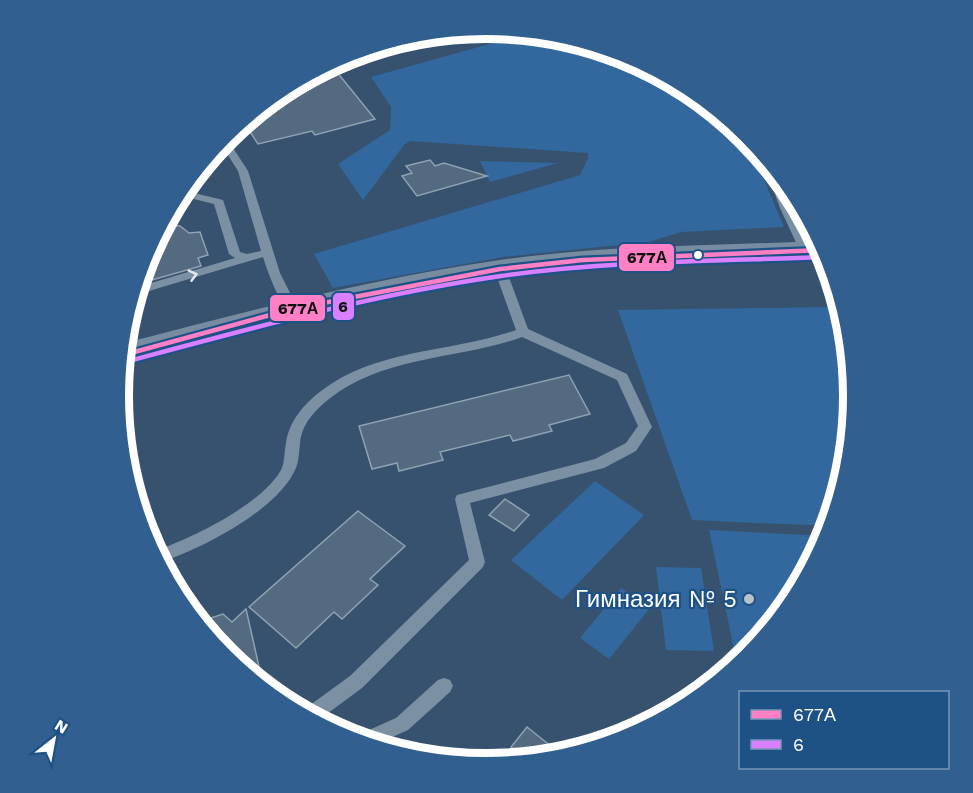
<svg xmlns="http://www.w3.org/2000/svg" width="973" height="793" font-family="'Work Sans',sans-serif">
	<rect width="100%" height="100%" fill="#36526e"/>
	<g fill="#32689d">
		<polygon points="522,35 628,57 742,133 755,158 784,227 681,232 649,242 503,257 333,288 314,254 580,175 588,158 588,153 410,141 404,145 363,200 338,164 390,130 391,107 371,77"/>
		<polygon points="480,161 558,163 490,182"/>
		<polygon points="837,307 854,397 829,526 692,520 618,310"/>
		<polygon points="595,481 644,515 562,600 511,560"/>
		<polygon points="709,530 827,536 751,650 734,649"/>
		<polygon points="656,567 701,568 714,651 666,650"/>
		<polygon points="621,588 650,608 609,659 580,638"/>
	</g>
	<g fill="#536a81" stroke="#90a1b2" stroke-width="1.5">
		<polygon points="332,66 375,119 315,135 312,131 258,144 245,124"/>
		<polygon points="430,160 435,166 444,163 487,176 417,196 402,176 412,173 406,166"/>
		<polygon points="167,225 180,226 189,233 200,232 208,255 198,258 201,266 152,280 142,277 147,255"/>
		<polygon points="569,375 590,414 549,425 552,431 513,441 510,435 440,452 443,460 399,471 397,463 372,469 359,426"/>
		<polygon points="505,499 529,515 514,531 489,515"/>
		<polygon points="358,511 405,546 370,579 378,585 342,619 334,612 296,648 249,607"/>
		<polygon points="246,609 262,680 226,656 202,621 223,614 232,622"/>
		<polygon points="527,727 557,751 524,757 511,747"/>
	</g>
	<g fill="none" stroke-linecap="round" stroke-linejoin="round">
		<g fill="#7c90a4" fill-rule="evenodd">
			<path d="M226 137 248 171 280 273 298 309 296 312 292 313C281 309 267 270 263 257L139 294 141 286 235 258 229 254 214 204 194 199 183 201 188 194 194 193 223 200 240 252 247 254 261 251 238 171 221 144Z"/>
			<polygon points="771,172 785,194 812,251 810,254 806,255 800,251 780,208 768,175"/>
			<path d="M500 265 506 269 528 329 627 374 652 427 636 451 604 468 470 503 485 562 483 567 362 688 320 719 306 708 350 676 469 560 455 499 457 495 595 459 626 443 638 426 617 380 522 337C459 360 384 355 329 399 314 411 302 424 300 443 299 452 299 462 295 470 278 509 202 549 163 561L155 551C192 538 261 505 281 470 285 462 284 452 286 443 289 421 304 404 321 391 377 348 452 353 516 330L494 269Z"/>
			<polygon points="444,678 450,680 453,686 450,692 408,730 379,743 357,739 360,734 396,718 438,680"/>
		</g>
		<path fill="#778ca0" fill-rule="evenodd" d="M817 241 827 258 583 269 500 278 292 319 125 364 129 342C252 310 375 278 500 260 605 245 712 246 817 241Z"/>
		<defs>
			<polyline id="bus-1" points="127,354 292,309 500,269 583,260 823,250"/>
			<path id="bus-2" d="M129 361C252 328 375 294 501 276 607 261 716 261 823 257"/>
		</defs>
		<use href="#bus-1" stroke="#1e5186" stroke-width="9"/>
		<use href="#bus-2" stroke="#1e5186" stroke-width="9"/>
		<use href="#bus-1" stroke="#ff80c5" stroke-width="4.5"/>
		<use href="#bus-2" stroke="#d880ff" stroke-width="4.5"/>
	</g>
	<defs><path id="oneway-chevron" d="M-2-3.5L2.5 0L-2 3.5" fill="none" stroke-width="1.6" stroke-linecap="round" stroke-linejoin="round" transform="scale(1.5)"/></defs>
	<use stroke="#e5e9ed" href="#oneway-chevron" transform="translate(193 275) rotate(-15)"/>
	<circle fill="#fff" stroke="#1e5186" stroke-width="2" cx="698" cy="255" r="5"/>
	<circle fill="#b9c2cc" stroke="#1e5186" stroke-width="2" cx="749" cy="599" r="6"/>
	<g text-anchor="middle" stroke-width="4.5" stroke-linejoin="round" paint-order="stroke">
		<g font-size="24" fill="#fff" stroke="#1e5186" text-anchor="end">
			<text x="737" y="607">Гимназия № 5</text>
		</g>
	</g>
	<path d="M0 0H973V793H0ZM129 396a357 357 0 1 1 714 0a357 357 0 1 1-714 0Z" fill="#305f90" fill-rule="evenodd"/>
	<path fill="none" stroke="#fff" stroke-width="8" d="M129 396a357 357 0 1 1 714 0a357 357 0 1 1-714 0Z"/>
	<g stroke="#1e5186" stroke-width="2">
		<rect x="618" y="243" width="57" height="29" rx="6" fill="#ff80c5"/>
		<rect x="332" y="292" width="23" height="29" rx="6" fill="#d880ff"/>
		<rect x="269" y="294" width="57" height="28" rx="6" fill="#ff80c5"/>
	</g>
	<g font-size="16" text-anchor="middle" font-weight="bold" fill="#111">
		<text x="647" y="263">677А</text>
		<text x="343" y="312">6</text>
		<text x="298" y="314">677А</text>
	</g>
	<rect x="739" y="691" width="210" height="78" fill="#1e5186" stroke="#7897b6" stroke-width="1.5"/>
	<rect x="751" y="710" width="30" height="9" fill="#ff80c5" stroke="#7897b6" stroke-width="1.5"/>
	<text x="793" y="721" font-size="18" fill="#ffffff">677А</text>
	<rect x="751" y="740" width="30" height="9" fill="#d880ff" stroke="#7897b6" stroke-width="1.5"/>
	<text x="793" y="751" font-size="18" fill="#ffffff">6</text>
	<g transform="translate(54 739) rotate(31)" stroke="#1e5186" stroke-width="4.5" paint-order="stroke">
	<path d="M0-4.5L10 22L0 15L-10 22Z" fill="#ffffff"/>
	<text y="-9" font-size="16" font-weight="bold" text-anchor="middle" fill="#ffffff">N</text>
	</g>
</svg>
